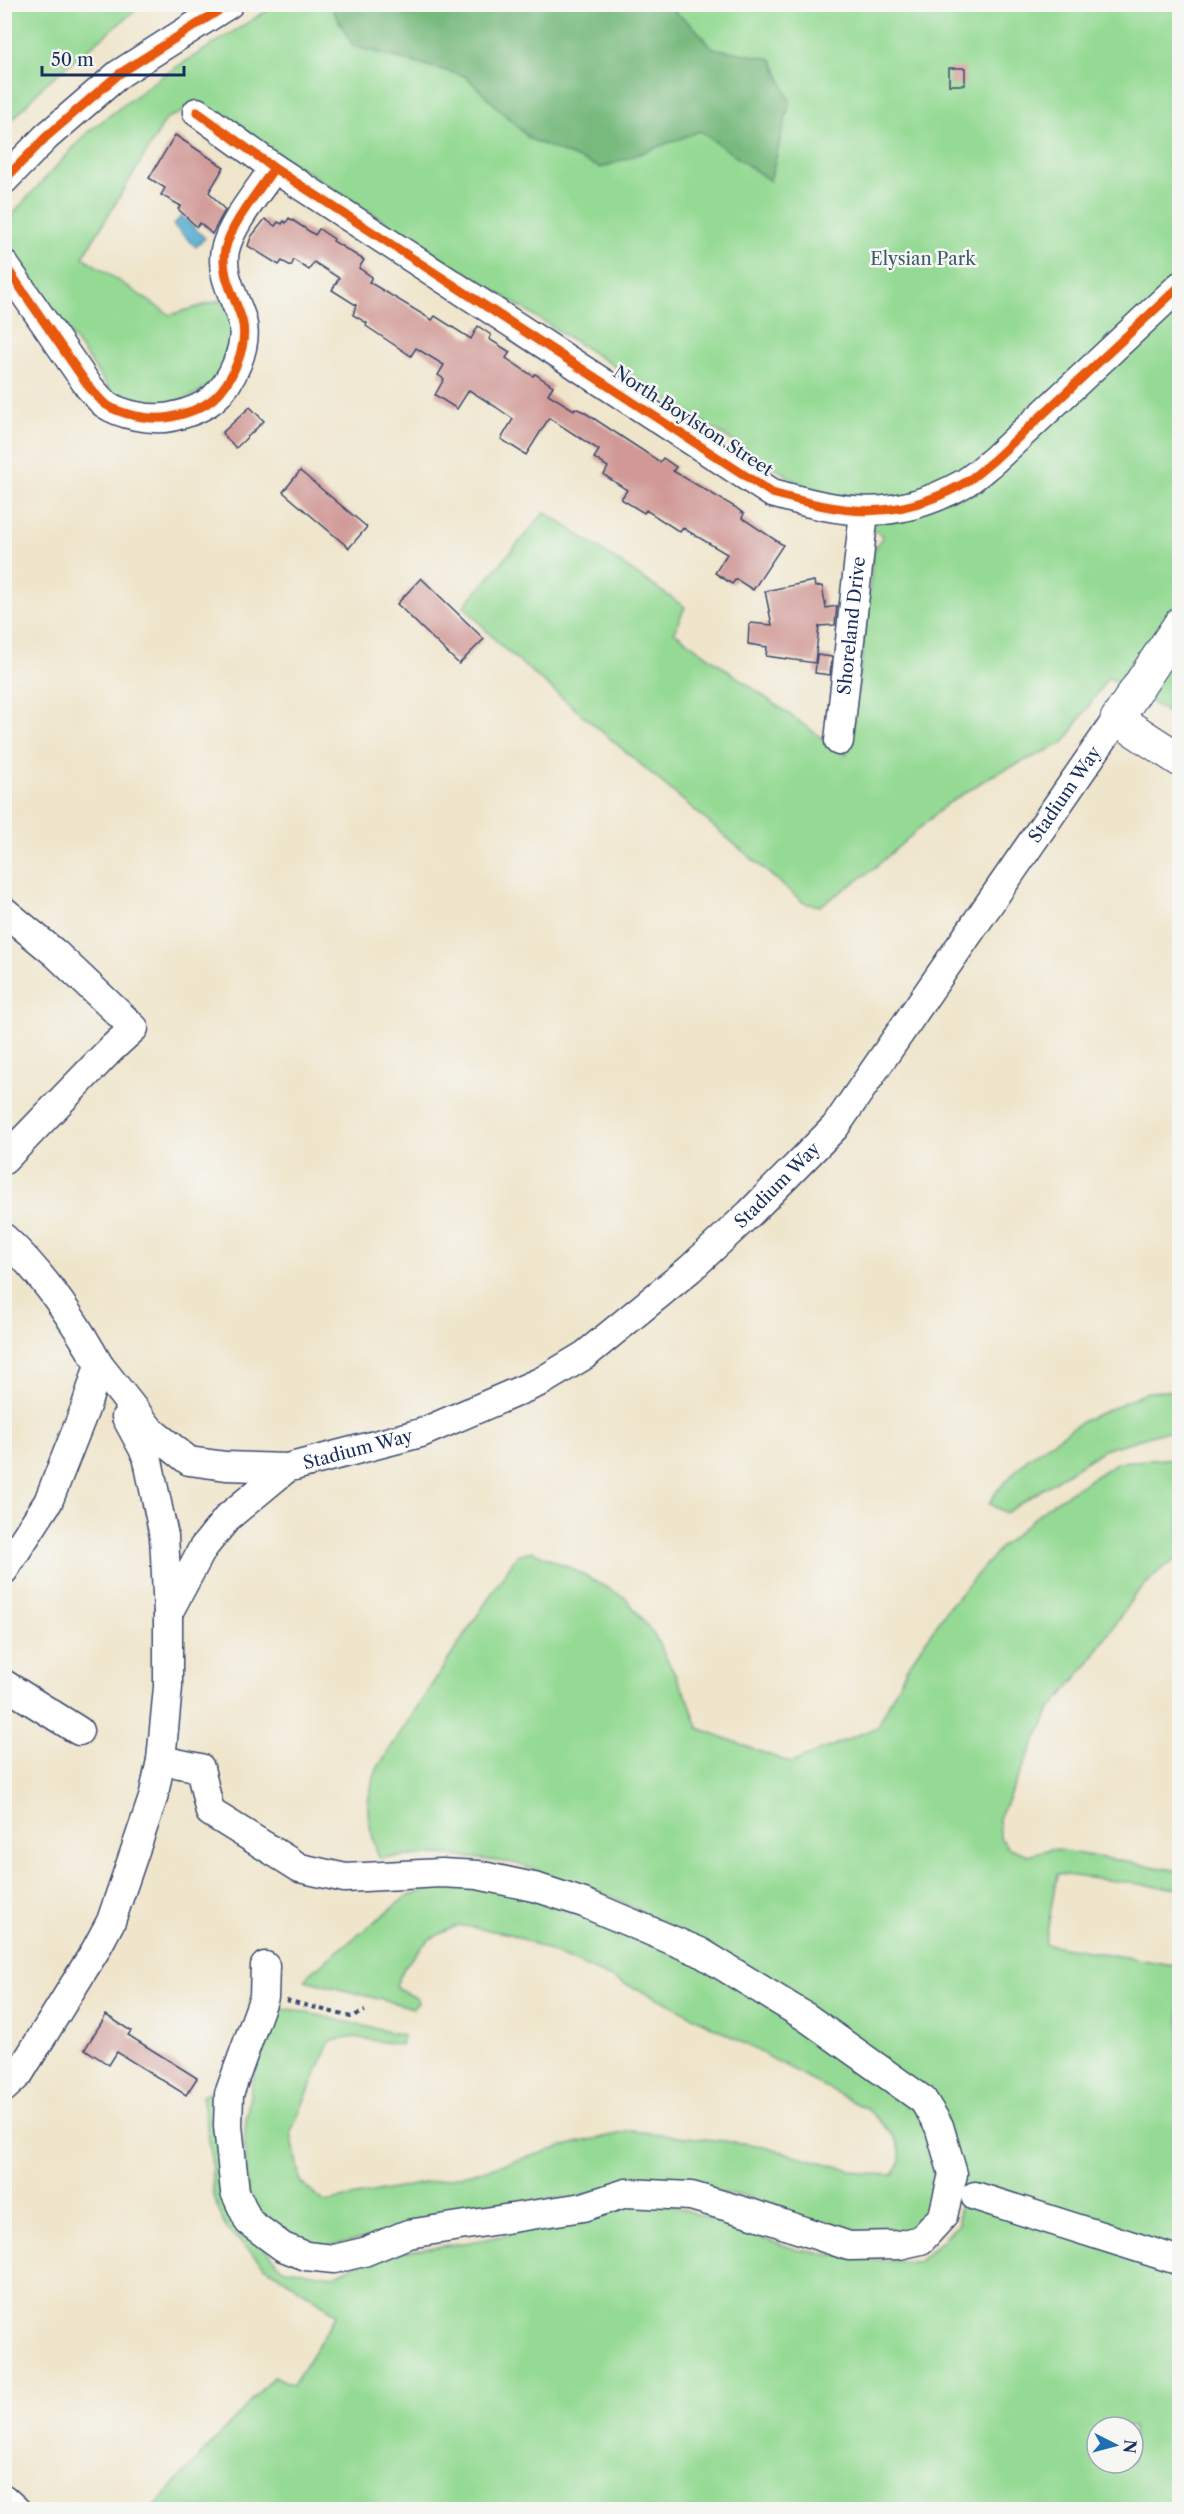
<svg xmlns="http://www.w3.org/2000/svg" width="1184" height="2514" font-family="'Libre Caslon Text',serif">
	<rect width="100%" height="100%" fill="#f6f6f2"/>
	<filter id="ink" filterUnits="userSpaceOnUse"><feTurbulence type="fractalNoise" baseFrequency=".0167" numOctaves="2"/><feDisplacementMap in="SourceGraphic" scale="12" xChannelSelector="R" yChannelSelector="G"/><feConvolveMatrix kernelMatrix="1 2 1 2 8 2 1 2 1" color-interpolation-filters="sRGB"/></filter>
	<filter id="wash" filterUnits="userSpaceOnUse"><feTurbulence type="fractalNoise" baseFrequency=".008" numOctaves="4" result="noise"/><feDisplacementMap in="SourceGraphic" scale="24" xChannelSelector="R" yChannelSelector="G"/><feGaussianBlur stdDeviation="1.35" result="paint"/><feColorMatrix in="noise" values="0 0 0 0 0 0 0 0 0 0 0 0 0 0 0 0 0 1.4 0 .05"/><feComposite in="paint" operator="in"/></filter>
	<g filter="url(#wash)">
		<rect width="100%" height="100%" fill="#efe5cb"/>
		<g fill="#95da94" stroke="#588479" stroke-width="1.5" fill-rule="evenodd">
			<polygon points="5,4 142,4 142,5 44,85 5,128"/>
			<polygon points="276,5 1179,5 1179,719 1108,677 1064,743 991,776 947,804 871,871 820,906 804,903 501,646 464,606 545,512 685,607 674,632 846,755 854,722 874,550 883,536 201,105 167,118 83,257 170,315 222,300 234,330 224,365 209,386 181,402 147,405 115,397 5,241 4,228 16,210 88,132 159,78"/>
			<polygon points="1179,1390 1179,1432 1164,1432 1103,1450 1006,1513 989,1504 997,1491 1027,1459 1085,1420 1148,1392"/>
			<path d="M1179 1458V1557L1158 1572 1134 1596 1088 1664 1050 1710 999 1818 1000 1837 1007 1847 1027 1855 1051 1849 1179 1871V1889L1057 1874 1045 1944 1179 1966V2509L151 2510 274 2376 293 2385 337 2314 266 2267 226 2228 213 2196 211 2153 202 2095 208 2092 219 2098 234 2212 281 2268 333 2276 372 2256 471 2242 550 2226 600 2201 669 2204 797 2250 869 2260 918 2262 959 2224 961 2180 945 2117 771 1980 617 1899 514 1863 439 1854 379 1858C367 1818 362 1807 378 1767L517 1555 532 1551 572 1569 626 1598 654 1635 689 1701 698 1728 791 1763 877 1727 907 1668 948 1608 1000 1548 1048 1506 1118 1462ZM1097 2427H1133V2463H1097Z"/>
			<path d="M472 1883 524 1895 689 1956 809 2027 890 2095 930 2117 938 2159 929 2220 888 2235 844 2238 782 2218 745 2196 634 2182 577 2197 472 2207 379 2235 324 2247 272 2234 249 2201 244 2151 246 2118 253 2079 273 2020 281 2009 295 2010 403 2035 401 2045 354 2037 330 2041 291 2132 300 2182 325 2202 466 2175 576 2143 632 2131 751 2144 867 2174 893 2175C914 2147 886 2127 867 2109L664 2001 511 1934 458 1925 428 1940 405 1966 396 1985 399 1990 417 1998 418 2003 413 2008 305 1980 310 1973 406 1897 433 1888Z"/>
		</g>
		<polygon fill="#78ba7e" stroke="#4a746e" stroke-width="1.5" points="330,5 666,5 693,26 713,48 772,59 790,101 770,181 700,131 601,168 530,139 465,76 353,46"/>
		<polygon fill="#50abce" stroke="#366d96" stroke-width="1.5" points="182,216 205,238 196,247 173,225"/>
		<g id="blocks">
			<g fill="#d09996">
				<rect x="949" y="68" width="16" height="17"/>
				<polygon points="175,135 224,167 209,192 225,210 212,234 200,223 197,227 178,209 181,206 161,195 165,188 149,178"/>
				<polygon points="289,218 315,235 319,229 334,239 333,241 364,260 359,268 372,277 369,282 432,320 435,316 471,339 478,326 491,335 489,339 510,352 506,358 533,376 535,374 553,386 548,394 574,410 575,408 584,412 660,462 663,458 676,467 673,471 735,507 744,514 742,518 783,545 753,590 736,579 732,584 715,573 727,554 683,528 680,532 646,510 644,513 621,499 627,490 604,475 608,467 594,458 599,450 549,418 526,455 501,439 513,419 496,407 469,390 457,409 435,395 444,379 438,375 444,365 416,348 411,356 366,326 367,323 353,315 356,305 332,290 339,278 314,262 309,270 294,260 291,266 282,261 279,265 248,246 251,237 265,219 275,226 278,222 282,224 284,221 286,223"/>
				<polygon points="250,407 264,421 236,448 222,433"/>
				<polygon points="300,471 367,527 349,548 283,492"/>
				<polygon points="421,578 484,639 459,664 397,604"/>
				<polygon points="814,581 815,587 822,586 826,608 837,606 835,625 819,626 815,663 766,656 767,647 748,644 749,625 751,623 772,625 765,591"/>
				<polygon points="817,655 832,657 830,675 815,673"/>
				<polygon points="106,2015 131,2031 128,2035 197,2078 186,2095 117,2052 109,2065 85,2049"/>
			</g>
		</g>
	</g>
	<g filter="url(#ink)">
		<use href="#blocks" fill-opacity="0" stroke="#3b4a6e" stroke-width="1.5"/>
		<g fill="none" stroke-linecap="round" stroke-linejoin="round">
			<defs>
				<g id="minor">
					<path d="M197 112 274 168 772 493C843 513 892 523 961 485 973 479 984 468 994 460L1180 286"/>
					<polyline points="4,180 46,137 119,74 229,4"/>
					<path d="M4 264 89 387C94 392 99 399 105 404 121 415 152 421 171 417 185 414 202 408 213 399 232 383 249 345 242 320 235 297 220 275 225 250 231 223 259 191 274 168"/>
					<path id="s1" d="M839 741 864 512"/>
					<polyline points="4,911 56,954 134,1028 110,1050 4,1160"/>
					<path d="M4 1238C43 1273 74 1320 99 1365L85 1409 48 1502 4 1570"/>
					<path id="s2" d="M99 1365 151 1431 189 1461 226 1466 287 1468 421 1433 542 1381 585 1355 690 1269 750 1213 835 1127 1117 719"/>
					<polyline points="168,1613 203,1548 228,1517 287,1468"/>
					<polyline points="4,1684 79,1731"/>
					<polyline points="161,1760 200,1768 210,1812 300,1868 345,1878 441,1873 478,1875 538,1888 584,1903 700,1952 806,2017 923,2100 939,2126 953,2174 943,2216 921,2240 899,2245 849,2246 753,2214 691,2196 626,2193 583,2207 408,2234 364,2252 334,2259 306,2256 283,2247 249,2222 235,2192 228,2126 229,2094 264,1997 265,1966"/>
					<polyline points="4,2088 19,2074 95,1951 111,1921 153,1798 161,1760 168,1687 168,1613 164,1536 147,1456 126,1417"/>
					<polyline points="975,2196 1180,2261"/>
					<polyline points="4,2499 16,2510"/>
				</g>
				<polyline id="major" points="1180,624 1117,719 1180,760"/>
			</defs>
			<use href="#minor" stroke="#3b4a6e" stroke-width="31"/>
			<use href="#major" stroke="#3b4a6e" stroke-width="35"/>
			<polyline stroke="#3b4a6e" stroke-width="4" stroke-dasharray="4.5 4.5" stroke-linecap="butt" points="286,2000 351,2017 365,2011"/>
			<use href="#minor" stroke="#fff" stroke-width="28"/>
			<use href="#major" stroke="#fff" stroke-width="33"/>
			<defs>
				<g id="cycleway">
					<path d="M197 112 274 168 772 493C843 513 892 523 961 485 973 479 984 468 994 460L1180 286"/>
					<polyline points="4,180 46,137 119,74 229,4"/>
					<path d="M4 264 89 387C94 392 99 399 105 404 121 415 152 421 171 417 185 414 202 408 213 399 232 383 249 345 242 320 235 297 220 275 225 250 231 223 259 191 274 168"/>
				</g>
			</defs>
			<use href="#cycleway" stroke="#f6f6f2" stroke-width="13"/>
			<use href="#cycleway" stroke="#e8590c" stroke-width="9"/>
		</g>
	</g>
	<g text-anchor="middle" stroke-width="5" stroke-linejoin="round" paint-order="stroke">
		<g font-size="18" fill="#3a5a6c" stroke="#f6f6f2">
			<text x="923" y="265">Elysian Park</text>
		</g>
		<g font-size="18" fill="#1b2f5e" stroke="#f6f6f2">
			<text transform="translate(693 421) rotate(33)" y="6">North Boylston Street</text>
			<text dy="6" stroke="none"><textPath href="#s1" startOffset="116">Shoreland Drive</textPath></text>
			<text dy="6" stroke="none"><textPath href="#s2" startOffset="1294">Stadium Way</textPath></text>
			<text dy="6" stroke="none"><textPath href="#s2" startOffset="808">Stadium Way</textPath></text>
			<text dy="6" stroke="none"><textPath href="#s2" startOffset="304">Stadium Way</textPath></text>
		</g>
	</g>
	<rect width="1184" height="2514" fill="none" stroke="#f6f6f2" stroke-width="24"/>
	<g transform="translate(1115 2445) rotate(96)"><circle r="28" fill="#f6f6f2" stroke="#9ea6b7" stroke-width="1.5"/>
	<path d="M0-4.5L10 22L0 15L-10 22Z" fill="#1f6fb2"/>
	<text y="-9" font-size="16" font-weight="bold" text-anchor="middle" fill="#1b2f5e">N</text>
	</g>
	<path d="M42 66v9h142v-9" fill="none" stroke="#1b2f5e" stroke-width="3"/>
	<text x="51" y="66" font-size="18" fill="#1b2f5e" stroke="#f6f6f2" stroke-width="4.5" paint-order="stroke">50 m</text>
</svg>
